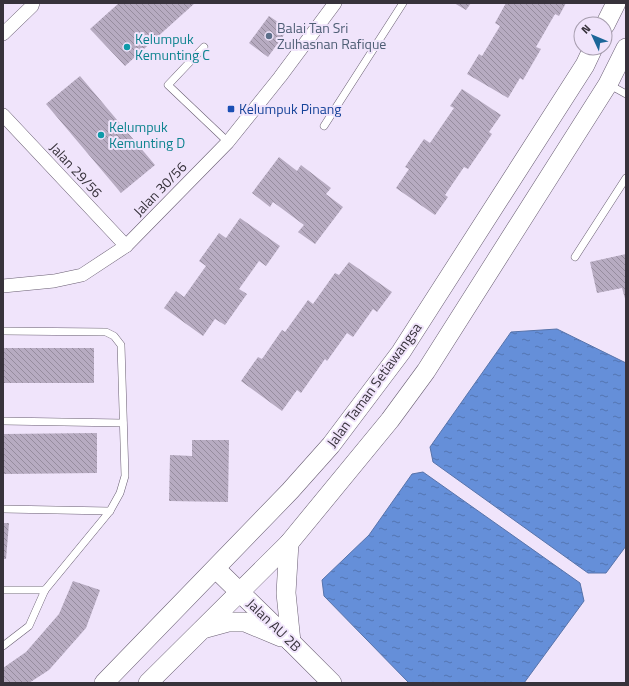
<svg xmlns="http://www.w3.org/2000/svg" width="629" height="686" font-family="'Titillium Web',sans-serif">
	<defs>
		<pattern id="water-ripples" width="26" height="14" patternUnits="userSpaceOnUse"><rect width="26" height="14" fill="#658fd9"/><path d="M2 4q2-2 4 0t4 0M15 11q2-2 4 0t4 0" fill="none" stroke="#5475b1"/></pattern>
		<pattern id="building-back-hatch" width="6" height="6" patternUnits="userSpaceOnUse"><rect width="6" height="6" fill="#b7abc1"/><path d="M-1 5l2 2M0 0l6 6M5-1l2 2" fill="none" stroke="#968c9e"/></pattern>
	</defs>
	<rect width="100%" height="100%" fill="#f0e4fb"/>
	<g fill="url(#water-ripples)" stroke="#5773aa">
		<polygon points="557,329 626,363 626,546 606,573 588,573 433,462 430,447 511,332"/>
		<polygon points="423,472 580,583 584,601 524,683 409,683 324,596 322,580 369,535 412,474"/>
	</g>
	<g fill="url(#building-back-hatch)">
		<polygon points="119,3 195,3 125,66 90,29"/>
		<polygon points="454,3 471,3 466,10"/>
		<polygon points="506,3 566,3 559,16 555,14 536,47 541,49 523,80 520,78 508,98 467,74 479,54 482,56 500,26 495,23"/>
		<polygon points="269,16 288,29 268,57 249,43"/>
		<polygon points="80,76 155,165 121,193 46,104"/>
		<polygon points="462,89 501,115 489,132 492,134 468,169 464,167 445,195 448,197 435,215 396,188 409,169 405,167 424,139 430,143 454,108 450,106"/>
		<polygon points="279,157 297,171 301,165 331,188 326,194 343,207 315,244 298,232 304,225 273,202 270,207 252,193"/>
		<polygon points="240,218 280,246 266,266 259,261 239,289 247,294 225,325 215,319 203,336 164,308 176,291 184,297 206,266 199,261 219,233 226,238"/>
		<polygon points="626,254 626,302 622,288 597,293 590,262"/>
		<polygon points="349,262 392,292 377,312 373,309 353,337 347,333 327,361 325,359 301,393 297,390 282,411 241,381 258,357 262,359 282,330 285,332 308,300 313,304 335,273 339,275"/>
		<rect x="3" y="348" width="91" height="35"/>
		<polygon points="97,433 97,473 3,474 3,434"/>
		<polygon points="192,440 229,440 228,502 169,501 170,455 192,456"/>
		<polygon points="3,523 9,523 6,559 3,559"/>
		<polygon points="73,581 100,590 86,628 49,670 29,683 3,683 3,668 26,652 59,614"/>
	</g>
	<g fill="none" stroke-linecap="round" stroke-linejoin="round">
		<defs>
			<g id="lane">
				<polyline points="204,47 168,85 228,142"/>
				<polyline points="608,84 626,94"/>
				<polyline points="324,126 403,3"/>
				<polyline points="575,257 626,178"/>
				<polyline points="3,331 106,332 114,336 121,345 125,476 120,493 110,511 45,590 29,626 3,646"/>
				<polyline points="3,421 123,423"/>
				<polyline points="3,509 110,511"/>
				<polyline points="3,590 45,590"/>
			</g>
			<g id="street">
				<polyline points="3,34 32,6 33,3"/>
				<polyline points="3,115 126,246"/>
				<polyline points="3,286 54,281 82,275 126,246 228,142 280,77 335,3"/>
			</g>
			<g id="secondary">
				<polyline points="605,25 616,3"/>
				<polyline points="289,543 286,593 291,642"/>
				<polyline points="216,569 291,642 332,683"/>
				<polyline points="206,628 228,622 245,622 281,637"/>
				<polyline points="104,683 290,491 331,445 401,352 585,65 593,48"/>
				<polyline points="148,683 289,543 390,420 426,371 608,84 626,48"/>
			</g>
		</defs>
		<use href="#lane" stroke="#695e72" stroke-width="8"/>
		<use href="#street" stroke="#695e72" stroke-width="14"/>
		<use href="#secondary" stroke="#695e72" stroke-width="20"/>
		<use href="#lane" stroke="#fff" stroke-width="7"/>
		<use href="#street" stroke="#fff" stroke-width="13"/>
		<use href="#secondary" stroke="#fff" stroke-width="19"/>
	</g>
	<circle fill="#5c6f8a" stroke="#f0e4fb" stroke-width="1.5" cx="269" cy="36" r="4"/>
	<g fill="#0f9aa8" stroke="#f0e4fb" stroke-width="1.5">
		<circle cx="127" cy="47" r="4"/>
		<circle cx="101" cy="135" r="4"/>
	</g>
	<rect fill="#1a4fb4" stroke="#f0e4fb" stroke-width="1.5" x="227" y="105" width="8" height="8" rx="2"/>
	<g text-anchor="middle" stroke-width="4" stroke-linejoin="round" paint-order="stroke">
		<g font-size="14" fill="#4e5e75" stroke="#f0e4fb" text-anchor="start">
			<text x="277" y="33">Balai Tan Sri<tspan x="277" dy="16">Zulhasnan Rafique</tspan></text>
		</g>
		<g font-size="14" fill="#0d838f" stroke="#f0e4fb" text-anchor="start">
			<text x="135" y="44">Kelumpuk<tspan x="135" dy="16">Kemunting C</tspan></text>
			<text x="109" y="132">Kelumpuk<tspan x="109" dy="16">Kemunting D</tspan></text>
		</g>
		<g font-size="14" fill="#164399" stroke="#f0e4fb" text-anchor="start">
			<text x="239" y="114">Kelumpuk Pinang</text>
		</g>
		<g font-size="14" fill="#37323b" stroke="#f0e4fb">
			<text transform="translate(76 170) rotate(47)" y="5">Jalan 29/56</text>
			<text transform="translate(160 189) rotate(-46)" y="5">Jalan 30/56</text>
			<text transform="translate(374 385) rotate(-54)" y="5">Jalan Taman Setiawangsa</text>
			<text transform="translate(274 625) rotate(44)" y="5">Jalan AU 2B</text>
		</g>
	</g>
	<rect width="629" height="686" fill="none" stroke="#37323b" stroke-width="8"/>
	<g transform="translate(593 36) rotate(314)"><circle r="19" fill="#f0e4fb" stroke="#a69dae"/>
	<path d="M0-3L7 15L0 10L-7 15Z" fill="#1c6699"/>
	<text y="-6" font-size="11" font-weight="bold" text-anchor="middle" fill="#37323b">N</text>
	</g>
</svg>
